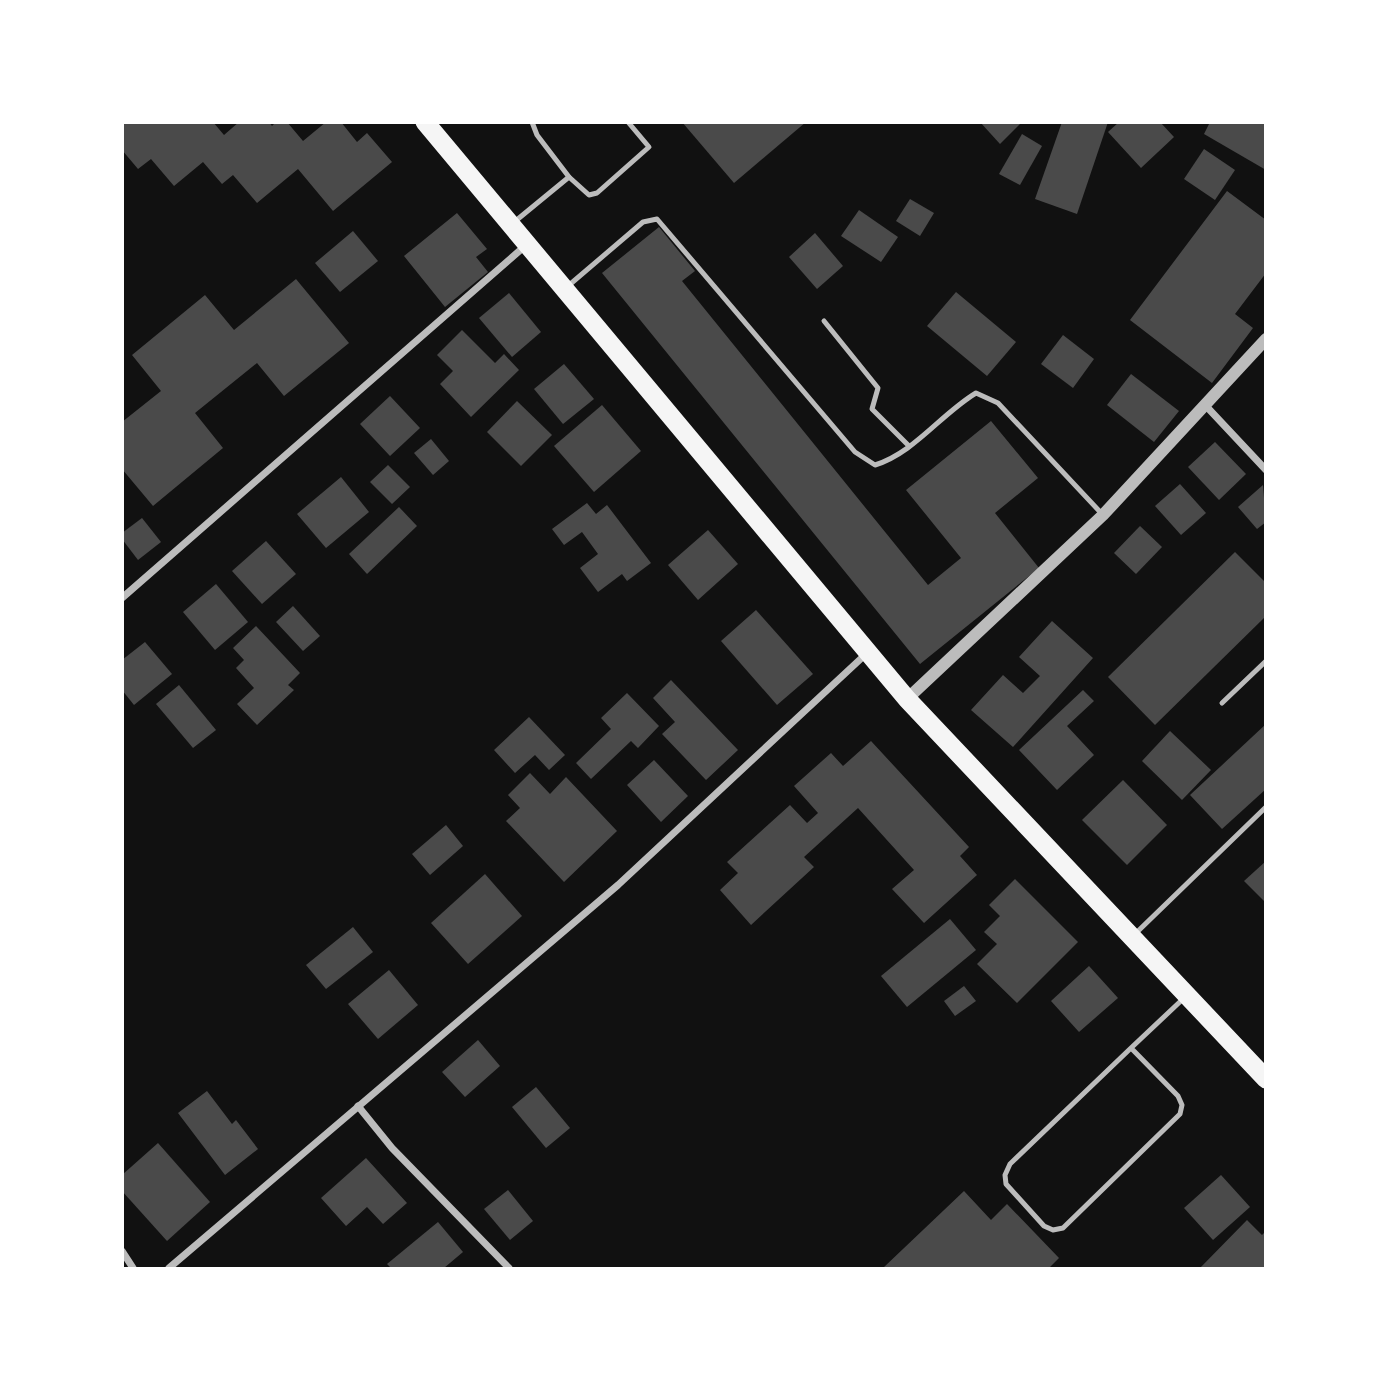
<svg xmlns="http://www.w3.org/2000/svg" width="1388" height="1391" font-family="Barlow,sans-serif">
	<rect width="100%" height="100%" fill="#111"/>
	<g fill="#4a4a4a">
		<polygon points="122,122 213,122 224,135 239,122 269,122 272,126 276,122 287,122 303,141 326,122 341,122 357,142 367,133 392,162 333,211 298,169 257,203 233,175 222,184 203,162 174,186 151,159 138,169 122,150"/>
		<polygon points="682,122 806,122 734,183"/>
		<polygon points="980,122 1022,122 1000,144"/>
		<polygon points="1062,122 1108,122 1077,214 1035,199"/>
		<polygon points="1119,122 1160,122 1174,137 1141,168 1108,132"/>
		<polygon points="1210,122 1266,122 1266,170 1204,134"/>
		<polygon points="1022,134 1042,146 1020,185 999,174"/>
		<polygon points="1204,149 1235,170 1215,200 1184,179"/>
		<polygon points="1227,191 1266,220 1266,273 1235,314 1253,328 1212,383 1130,320"/>
		<polygon points="910,199 934,213 920,236 896,221"/>
		<polygon points="859,210 898,237 881,262 841,236"/>
		<polygon points="457,213 487,249 476,257 488,272 445,307 404,256"/>
		<polygon points="659,227 695,271 682,281 928,585 961,558 906,490 991,421 1038,478 995,513 1039,568 920,664 602,273"/>
		<polygon points="353,231 378,261 340,292 315,263"/>
		<polygon points="815,233 843,266 817,289 789,257"/>
		<polygon points="296,279 349,343 284,396 257,363 195,413 223,448 153,506 122,469 122,422 161,391 132,355 205,295 234,330"/>
		<polygon points="956,292 1016,342 987,376 927,326"/>
		<polygon points="509,293 541,332 512,357 479,318"/>
		<polygon points="462,330 495,363 504,354 519,370 471,417 440,384 453,371 437,355"/>
		<polygon points="1063,335 1094,359 1073,388 1041,364"/>
		<polygon points="564,364 594,399 563,424 534,389"/>
		<polygon points="1131,374 1179,411 1154,442 1107,405"/>
		<polygon points="390,396 420,428 390,456 360,424"/>
		<polygon points="517,401 552,435 521,466 487,432"/>
		<polygon points="602,405 641,451 594,492 554,446"/>
		<polygon points="431,439 449,461 433,475 414,453"/>
		<polygon points="1215,442 1246,474 1219,500 1188,467"/>
		<polygon points="388,465 410,487 392,504 370,482"/>
		<polygon points="341,477 369,512 326,548 297,514"/>
		<polygon points="1180,484 1206,513 1181,535 1155,506"/>
		<polygon points="1263,485 1266,522 1257,529 1238,507"/>
		<polygon points="587,503 596,514 607,505 651,563 627,581 622,574 598,592 580,568 598,554 582,532 564,545 552,529"/>
		<polygon points="399,507 417,526 367,574 349,554"/>
		<polygon points="142,518 161,542 138,560 122,539 122,533"/>
		<polygon points="1140,526 1162,547 1136,574 1114,553"/>
		<polygon points="708,530 738,564 698,600 668,565"/>
		<polygon points="266,541 296,574 262,604 232,571"/>
		<polygon points="1235,552 1266,583 1266,616 1155,725 1108,677"/>
		<polygon points="216,584 248,622 215,650 183,612"/>
		<polygon points="293,606 320,636 303,651 276,622"/>
		<polygon points="756,610 813,674 777,705 721,641"/>
		<polygon points="1052,621 1093,658 1013,747 971,710 1003,675 1023,693 1040,676 1019,657"/>
		<polygon points="256,626 300,673 288,685 294,690 257,725 237,704 254,688 236,668 244,660 233,648"/>
		<polygon points="145,642 172,674 134,705 122,690 122,660"/>
		<polygon points="671,680 738,750 706,780 662,734 675,722 653,698"/>
		<polygon points="179,685 216,730 193,748 156,704"/>
		<polygon points="1083,690 1094,701 1067,726 1094,755 1057,790 1019,750"/>
		<polygon points="627,693 659,726 638,748 631,741 591,779 576,763 611,729 601,718"/>
		<polygon points="529,717 565,755 549,770 535,755 515,773 494,750"/>
		<polygon points="1266,724 1266,789 1222,829 1190,795"/>
		<polygon points="1170,731 1211,770 1182,800 1142,761"/>
		<polygon points="871,741 969,847 960,856 977,875 924,923 892,889 914,870 858,808 804,857 814,867 751,925 720,890 738,873 727,862 790,805 807,823 818,813 794,786 831,753 843,766"/>
		<polygon points="654,760 688,796 661,822 627,785"/>
		<polygon points="530,773 550,794 566,777 617,831 564,882 506,821 520,808 508,795"/>
		<polygon points="1123,780 1167,825 1127,865 1082,820"/>
		<polygon points="446,825 463,846 430,875 412,854"/>
		<polygon points="1266,861 1266,903 1244,881"/>
		<polygon points="485,874 522,916 468,964 431,923"/>
		<polygon points="1015,879 1078,942 1017,1003 977,964 997,944 984,932 1000,916 989,905"/>
		<polygon points="950,919 976,950 907,1007 881,976"/>
		<polygon points="353,927 373,952 326,989 306,965"/>
		<polygon points="1089,966 1118,998 1079,1032 1051,1001"/>
		<polygon points="389,970 418,1005 378,1039 348,1004"/>
		<polygon points="964,986 976,1001 955,1016 944,1001"/>
		<polygon points="478,1040 500,1066 465,1097 442,1072"/>
		<polygon points="536,1087 570,1128 546,1148 512,1107"/>
		<polygon points="207,1091 232,1124 236,1120 258,1149 225,1175 178,1113"/>
		<polygon points="158,1143 210,1202 167,1241 122,1191 122,1175"/>
		<polygon points="366,1158 407,1203 383,1224 367,1207 346,1226 321,1198"/>
		<polygon points="1221,1175 1250,1207 1213,1240 1184,1208"/>
		<polygon points="508,1190 533,1221 510,1240 484,1209"/>
		<polygon points="964,1191 991,1220 1007,1204 1059,1258 1049,1268 883,1268"/>
		<polygon points="1247,1220 1262,1235 1266,1231 1266,1268 1200,1268"/>
		<polygon points="438,1222 463,1252 444,1268 391,1268 387,1264"/>
	</g>
	<g fill="none" stroke-linecap="round" stroke-linejoin="round">
		<g stroke="#bcbcbc" stroke-width="5">
			<polyline points="532,122 537,135 569,177"/>
			<polyline points="513,223 569,177 589,195 597,193 649,147 628,122"/>
			<path d="M568 286 643 222 657 219 855 452 875 465C914 453 941 414 976 393L998 403 1103 515"/>
			<polyline points="824,321 878,388 872,409 909,446"/>
			<polyline points="1222,703 1266,661"/>
			<polyline points="1135,934 1266,807"/>
			<polyline points="1131,1048 1010,1164 1005,1175 1006,1184 1044,1226 1053,1230 1063,1228 1180,1114 1182,1105 1178,1096 1131,1048 1184,998"/>
		</g>
		<g stroke="#bcbcbc" stroke-width="7">
			<polyline points="1206,406 1266,470"/>
			<polyline points="122,598 525,246"/>
			<polyline points="358,1106 392,1148 509,1268"/>
			<polyline points="122,1251 133,1268"/>
			<polyline points="169,1268 618,885 867,653"/>
		</g>
		<polyline stroke="#bcbcbc" stroke-width="12" points="907,699 1103,515 1266,339"/>
		<polyline stroke="#f5f5f5" stroke-width="19" points="425,122 907,699 1266,1079"/>
	</g>
	<rect width="1388" height="1391" fill="none" stroke="#ffffff" stroke-width="248"/>
</svg>
